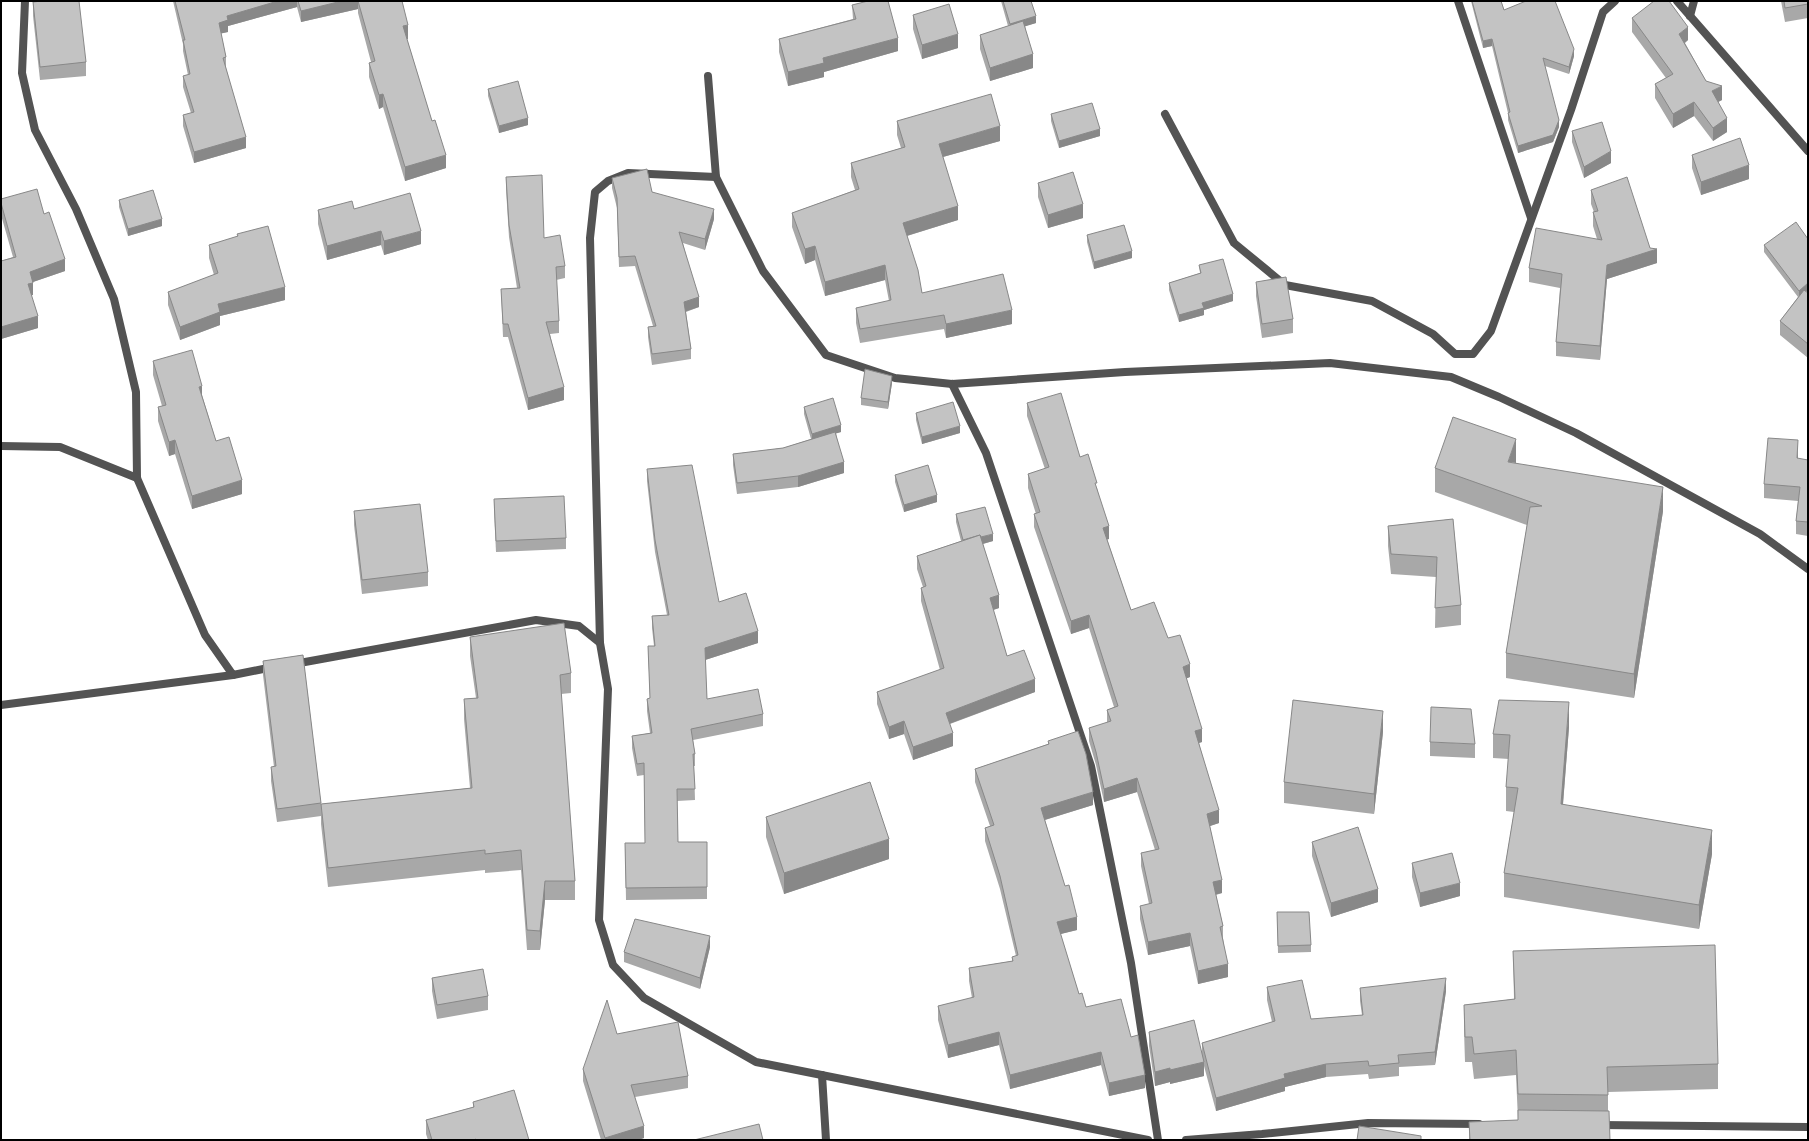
<svg xmlns="http://www.w3.org/2000/svg" width="1809" height="1141" font-family="'Space Grotesk',sans-serif">
	<rect width="100%" height="100%" fill="#fff"/>
	<g fill="none" stroke-linecap="round" stroke-linejoin="round">
		<g stroke="#535353" stroke-width="8">
			<polyline points="25,1 22,73 35,130 76,209 114,299 136,392 137,478 205,635 233,675 273,667"/>
			<polyline points="1458,1 1531,218"/>
			<polyline points="1677,1 1808,151"/>
			<polyline points="1690,16 1694,1"/>
			<polyline points="708,76 716,177 763,271 826,355 895,378 952,384 1125,372 1330,363 1451,377 1499,397 1576,433 1760,534 1808,569"/>
			<polyline points="1165,114 1234,243 1285,285 1372,301 1433,334 1455,354 1473,354 1491,331 1571,110 1603,12 1615,1"/>
			<polyline points="952,384 986,453 1091,766 1131,963 1158,1140"/>
			<polyline points="1,446 60,447 137,478"/>
			<polyline points="600,643 590,238 595,192 608,181 628,173 716,177"/>
			<polyline points="294,664 536,620 579,626 600,643 608,689 599,920 613,965 644,998 756,1062 1148,1140"/>
			<polyline points="1,705 233,675"/>
			<polyline points="822,1075 826,1140"/>
			<polyline points="1599,1125 1808,1127"/>
			<polyline points="1186,1140 1262,1134 1368,1123 1479,1124"/>
		</g>
	</g>
	<g fill="#a8a8a8">
		<polygon points="173,1 402,1 408,39 407,39 446,168 405,181 383,107 379,109 369,77 369,63 371,62 358,13 358,9 301,22 297,7 228,26 228,32 221,33 226,57 226,68 246,148 194,163 183,126 183,115 191,113 183,87 183,76 188,75 183,51 183,44"/>
		<polygon points="1001,1 1031,1 1036,23 1025,26 1033,68 990,81 980,49 980,35 1008,26"/>
		<polygon points="1471,1 1501,1 1504,10 1574,56 1569,74 1545,66 1559,127 1553,142 1518,153 1508,120 1508,113 1492,46 1483,48"/>
		<polygon points="1781,1 1808,1 1808,18 1785,22"/>
		<polygon points="33,2 86,62 86,76 40,80 33,16"/>
		<polygon points="852,5 898,51 824,72 824,77 788,86 779,52 779,39 853,19"/>
		<polygon points="913,15 958,48 922,59 913,29"/>
		<polygon points="1632,18 1688,40 1685,43 1706,81 1722,100 1718,102 1727,132 1713,141 1694,116 1673,128 1655,98 1655,84 1666,78 1632,32"/>
		<polygon points="488,89 528,125 499,133 488,96"/>
		<polygon points="1051,114 1100,136 1059,148 1051,121"/>
		<polygon points="897,121 1000,141 943,157 958,220 907,236 922,293 1012,324 946,338 944,329 860,343 856,323 856,308 889,301 885,280 825,296 815,260 805,264 792,227 792,213 855,190 851,177 851,163 901,148 897,135"/>
		<polygon points="1572,131 1611,163 1584,178 1572,142"/>
		<polygon points="1692,155 1749,179 1701,195 1692,168"/>
		<polygon points="506,177 544,238 565,266 565,278 556,280 559,321 559,333 550,334 564,400 528,410 508,337 503,337 501,289 517,288 509,237 506,189"/>
		<polygon points="612,178 652,192 714,219 705,250 683,243 699,307 686,312 691,349 691,359 652,365 648,337 648,327 653,326 635,266 619,267 617,208 612,188"/>
		<polygon points="1038,183 1083,218 1048,228 1038,197"/>
		<polygon points="1591,190 1650,248 1657,263 1607,279 1600,360 1556,356 1556,342 1560,288 1529,282 1529,268 1597,239 1593,226 1593,212 1594,212 1591,204"/>
		<polygon points="1,199 44,214 65,271 33,282 33,295 31,295 38,328 1,339 1,261 13,257 1,215"/>
		<polygon points="119,200 162,226 128,236 119,207"/>
		<polygon points="354,209 421,244 384,255 381,245 327,260 318,224 318,210"/>
		<polygon points="237,234 285,300 220,316 220,325 180,340 168,305 168,292 214,275 209,258 209,245 237,237"/>
		<polygon points="1087,235 1132,258 1094,269 1087,242"/>
		<polygon points="1764,245 1808,290 1806,292 1808,293 1808,358 1780,335 1780,321 1798,297 1764,252"/>
		<polygon points="1199,265 1233,301 1204,310 1204,315 1179,322 1169,290 1169,283 1200,273"/>
		<polygon points="1256,282 1293,319 1293,333 1262,338 1256,296"/>
		<polygon points="153,361 202,395 216,441 242,494 192,509 175,454 169,456 158,421 158,407 162,406 153,375"/>
		<polygon points="892,383 888,409 861,405 861,398"/>
		<polygon points="1027,403 1080,457 1097,488 1109,539 1107,539 1131,610 1168,638 1190,677 1186,678 1202,742 1199,743 1219,823 1210,826 1222,893 1216,895 1223,926 1223,938 1228,977 1198,984 1190,946 1148,955 1140,919 1140,906 1149,904 1141,866 1141,853 1155,850 1137,792 1104,802 1096,765 1089,741 1089,728 1107,723 1107,710 1114,707 1089,628 1071,634 1034,527 1034,514 1036,514 1028,488 1028,474 1045,469 1027,416"/>
		<polygon points="804,407 841,432 836,433 844,473 798,487 737,494 733,465 733,454 783,448 811,439 804,414"/>
		<polygon points="916,413 960,433 922,444 916,420"/>
		<polygon points="1798,454 1798,459 1808,460 1808,536 1796,534 1796,521 1798,501 1764,498 1764,484"/>
		<polygon points="1516,463 1663,511 1634,698 1506,678 1506,653 1527,525 1435,492 1435,468"/>
		<polygon points="647,469 719,602 758,643 705,660 707,699 763,714 763,726 693,740 695,754 695,766 694,766 695,800 677,801 678,842 707,842 707,899 626,900 625,843 645,843 644,775 637,776 632,748 632,736 650,733 647,711 647,699 650,699 648,646 654,646 652,628 652,616 667,615 655,552 647,481"/>
		<polygon points="895,475 937,502 904,512 895,482"/>
		<polygon points="494,499 566,538 566,549 496,552 494,510"/>
		<polygon points="354,511 428,572 428,586 362,594 354,525"/>
		<polygon points="956,514 993,541 983,544 999,608 993,610 1007,656 1035,692 950,724 953,746 913,760 904,734 889,739 877,704 877,692 940,670 921,601 921,588 923,587 917,569 917,556 961,541 956,522"/>
		<polygon points="1453,519 1461,605 1461,625 1435,628 1436,577 1391,574 1388,546 1388,526"/>
		<polygon points="470,637 571,673 571,693 561,694 575,881 575,900 545,900 540,950 527,950 521,870 485,873 485,870 328,887 321,824 321,816 277,822 271,781 271,767 274,767 263,675 263,661 303,655 321,804 470,788 464,719 464,699 476,698 470,656"/>
		<polygon points="1569,727 1563,805 1712,854 1699,929 1504,897 1504,873 1514,812 1506,811 1506,787 1509,759 1493,758 1493,734"/>
		<polygon points="1383,732 1374,814 1284,803 1284,782"/>
		<polygon points="1048,741 1093,805 1045,820 1077,930 1060,934 1079,994 1086,1007 1131,1037 1145,1088 1109,1096 1101,1065 1010,1089 999,1045 948,1058 938,1020 938,1006 972,998 969,981 969,968 1012,961 1012,957 1016,956 1000,889 985,841 985,828 990,826 975,782 975,769 1048,744"/>
		<polygon points="1430,742 1475,744 1475,758 1430,756"/>
		<polygon points="766,817 889,859 784,894 766,837"/>
		<polygon points="1312,842 1378,902 1331,917 1312,856"/>
		<polygon points="1412,863 1460,896 1420,907 1412,877"/>
		<polygon points="1277,912 1311,945 1311,952 1278,953"/>
		<polygon points="710,947 700,989 624,962 624,952"/>
		<polygon points="1513,951 1718,1064 1718,1089 1608,1092 1608,1111 1610,1140 1469,1140 1469,1122 1518,1120 1516,1075 1474,1079 1472,1062 1465,1062 1464,1030 1464,1005 1514,999"/>
		<polygon points="432,978 488,996 488,1010 437,1019 432,991"/>
		<polygon points="1267,987 1311,1019 1362,1015 1360,1001 1360,988 1446,991 1435,1065 1399,1067 1399,1076 1369,1079 1368,1074 1326,1077 1285,1087 1285,1091 1216,1111 1204,1066 1204,1076 1170,1084 1170,1082 1155,1086 1149,1046 1149,1032 1202,1051 1202,1043 1272,1022 1267,1000"/>
		<polygon points="617,1034 688,1076 688,1088 635,1097 644,1138 638,1140 601,1140 583,1081 583,1069"/>
		<polygon points="473,1102 529,1140 428,1140 426,1134 426,1120 473,1107"/>
	</g>
	<g fill="#888">
		<polygon points="278,1 297,1 297,7 228,26 228,32 219,34 219,23 227,16"/>
		<polygon points="342,1 358,1 358,9 301,22 301,11"/>
		<polygon points="1036,16 1036,23 1010,31 1010,24"/>
		<polygon points="408,25 408,39 403,40 403,26"/>
		<polygon points="1688,27 1688,40 1679,47 1679,34"/>
		<polygon points="958,34 958,48 922,59 922,45"/>
		<polygon points="898,38 898,51 824,72 824,77 788,86 788,72 823,58"/>
		<polygon points="1492,39 1492,46 1483,48 1483,41"/>
		<polygon points="1574,49 1574,56 1569,74 1569,67"/>
		<polygon points="1033,54 1033,68 990,81 990,68"/>
		<polygon points="1722,86 1722,100 1712,105 1712,91"/>
		<polygon points="383,94 383,107 379,109 379,95"/>
		<polygon points="1694,102 1694,116 1673,128 1673,114"/>
		<polygon points="528,118 528,125 499,133 499,126"/>
		<polygon points="1727,118 1727,132 1713,141 1713,128"/>
		<polygon points="1559,120 1559,127 1553,142 1518,153 1518,146"/>
		<polygon points="1000,126 1000,141 939,158 939,144"/>
		<polygon points="1100,129 1100,136 1059,148 1059,141"/>
		<polygon points="246,137 246,148 194,163 194,152"/>
		<polygon points="1611,151 1611,163 1584,178 1584,167"/>
		<polygon points="446,155 446,168 405,181 405,167"/>
		<polygon points="1749,165 1749,179 1701,195 1701,182"/>
		<polygon points="1083,204 1083,218 1048,228 1048,215"/>
		<polygon points="958,206 958,220 903,237 903,223"/>
		<polygon points="714,209 714,219 705,250 705,239"/>
		<polygon points="162,219 162,226 128,236 128,229"/>
		<polygon points="381,231 381,245 327,260 327,246"/>
		<polygon points="421,231 421,244 384,255 384,241"/>
		<polygon points="815,246 815,260 805,264 805,249"/>
		<polygon points="1657,249 1657,263 1607,279 1600,360 1600,346 1607,265"/>
		<polygon points="1132,251 1132,258 1094,269 1094,262"/>
		<polygon points="65,259 65,271 30,283 30,272"/>
		<polygon points="885,265 885,280 825,296 825,282"/>
		<polygon points="33,283 33,295 28,296 28,284"/>
		<polygon points="1808,283 1808,290 1799,298 1799,291"/>
		<polygon points="285,287 285,300 220,316 220,325 180,340 180,327 218,304"/>
		<polygon points="1233,294 1233,301 1204,310 1204,315 1179,322 1179,315 1202,303"/>
		<polygon points="699,297 699,307 684,312 684,302"/>
		<polygon points="1012,310 1012,324 946,338 946,324"/>
		<polygon points="38,316 38,328 1,339 1,327"/>
		<polygon points="892,376 892,383 888,409 888,402"/>
		<polygon points="202,386 202,400 199,387"/>
		<polygon points="564,387 564,400 528,410 528,398"/>
		<polygon points="841,425 841,432 812,441 812,434"/>
		<polygon points="960,426 960,433 922,444 922,437"/>
		<polygon points="1516,439 1516,463 1508,462"/>
		<polygon points="175,440 175,454 169,456 169,442"/>
		<polygon points="1798,440 1798,454 1797,472 1797,458"/>
		<polygon points="844,462 844,473 798,487 798,476"/>
		<polygon points="242,480 242,494 192,509 192,496"/>
		<polygon points="1663,487 1663,511 1634,698 1634,674"/>
		<polygon points="937,495 937,502 904,512 904,505"/>
		<polygon points="1109,526 1109,539 1103,541 1103,528"/>
		<polygon points="993,534 993,541 964,549 964,542"/>
		<polygon points="999,595 999,608 990,611 990,598"/>
		<polygon points="1089,615 1089,628 1071,634 1071,621"/>
		<polygon points="758,631 758,643 705,660 705,648"/>
		<polygon points="1190,664 1190,677 1183,680 1183,667"/>
		<polygon points="1035,679 1035,692 946,725 946,713"/>
		<polygon points="1569,702 1569,727 1561,828 1561,804"/>
		<polygon points="1383,711 1383,732 1374,814 1374,794"/>
		<polygon points="904,721 904,734 889,739 889,727"/>
		<polygon points="1202,729 1202,742 1195,744 1195,731"/>
		<polygon points="953,733 953,746 913,760 913,747"/>
		<polygon points="1137,778 1137,792 1104,802 1104,789"/>
		<polygon points="1093,792 1093,805 1041,821 1041,808"/>
		<polygon points="1219,810 1219,823 1207,827 1207,814"/>
		<polygon points="1712,830 1712,854 1699,929 1699,905"/>
		<polygon points="889,839 889,859 784,894 784,873"/>
		<polygon points="1222,880 1222,893 1213,895 1213,882"/>
		<polygon points="545,881 545,900 540,950 540,931"/>
		<polygon points="1460,883 1460,896 1420,907 1420,893"/>
		<polygon points="1378,889 1378,902 1331,917 1331,903"/>
		<polygon points="1077,917 1077,930 1057,935 1057,922"/>
		<polygon points="1190,933 1190,946 1148,955 1148,942"/>
		<polygon points="710,936 710,947 700,989 700,978"/>
		<polygon points="1228,964 1228,977 1198,984 1198,971"/>
		<polygon points="1446,978 1446,991 1435,1065 1435,1052"/>
		<polygon points="999,1032 999,1045 948,1058 948,1045"/>
		<polygon points="1101,1052 1101,1065 1010,1089 1010,1075"/>
		<polygon points="1204,1062 1204,1076 1170,1084 1170,1070"/>
		<polygon points="1326,1064 1326,1077 1285,1087 1285,1091 1216,1111 1216,1098 1284,1074"/>
		<polygon points="1170,1068 1170,1082 1155,1086 1155,1072"/>
		<polygon points="1145,1075 1145,1088 1109,1096 1109,1083"/>
		<polygon points="644,1126 644,1138 638,1140 605,1140 605,1138"/>
	</g>
	<g fill="#c3c3c3" stroke="#888">
		<polygon points="42,1 79,1 86,62 40,67 33,2"/>
		<polygon points="175,1 278,1 227,16 228,20 219,23 226,57 223,58 246,137 194,152 183,115 194,112 183,76 190,74 183,40 185,40"/>
		<polygon points="298,1 342,1 301,11"/>
		<polygon points="358,1 402,1 408,25 403,26 432,121 435,120 446,155 405,167 383,94 379,95 369,63 375,61"/>
		<polygon points="868,1 888,1 898,38 823,58 824,63 788,72 779,39 856,19 852,5"/>
		<polygon points="1003,1 1031,1 1036,16 1010,24"/>
		<polygon points="1472,1 1501,1 1504,10 1526,1 1555,1 1574,49 1569,67 1543,58 1559,120 1553,135 1518,146 1508,113 1510,112 1492,39 1483,41"/>
		<polygon points="1654,1 1669,1 1688,27 1679,34 1706,81 1722,86 1712,91 1727,118 1713,128 1694,102 1673,114 1655,84 1673,74 1632,18"/>
		<polygon points="1784,1 1808,1 1808,4 1785,8"/>
		<polygon points="949,4 958,34 922,45 913,15"/>
		<polygon points="1023,21 1033,54 990,68 980,35"/>
		<polygon points="518,81 528,118 499,126 488,89"/>
		<polygon points="991,94 1000,126 939,144 958,206 903,223 918,270 922,293 1003,274 1012,310 946,324 944,315 860,329 856,308 891,300 885,265 825,282 815,246 805,249 792,213 859,189 851,163 905,147 897,121"/>
		<polygon points="1092,103 1100,129 1059,141 1051,114"/>
		<polygon points="1602,122 1611,151 1584,167 1572,131"/>
		<polygon points="1740,138 1749,165 1701,182 1692,155"/>
		<polygon points="647,169 652,192 714,209 705,239 679,232 699,297 684,302 691,349 652,354 648,327 656,326 635,256 619,257 617,198 612,178"/>
		<polygon points="1073,172 1083,204 1048,215 1038,183"/>
		<polygon points="542,175 544,238 560,235 565,266 556,267 559,321 546,322 564,387 528,398 508,324 503,324 501,289 520,288 509,225 506,177"/>
		<polygon points="1627,177 1650,248 1657,249 1607,265 1600,346 1556,342 1562,274 1529,268 1536,228 1602,240 1593,212 1598,211 1591,190"/>
		<polygon points="37,189 44,214 49,212 65,259 30,272 33,283 28,284 38,316 1,327 1,261 16,257 1,203 1,199"/>
		<polygon points="153,190 162,219 128,229 119,200"/>
		<polygon points="410,193 421,231 384,241 381,231 327,246 318,210 352,201 354,209"/>
		<polygon points="1796,222 1808,239 1808,283 1799,291 1764,245"/>
		<polygon points="1124,225 1132,251 1094,262 1087,235"/>
		<polygon points="268,226 285,287 218,304 220,312 180,327 168,292 218,273 209,245 238,236 237,234"/>
		<polygon points="1223,259 1233,294 1202,303 1204,308 1179,315 1169,283 1201,273 1199,265"/>
		<polygon points="1286,277 1293,319 1262,324 1256,282"/>
		<polygon points="1804,290 1808,293 1808,344 1780,321"/>
		<polygon points="192,350 202,386 199,387 216,441 229,437 242,480 192,496 175,440 169,442 158,407 166,405 153,361"/>
		<polygon points="865,369 892,376 888,402 861,398"/>
		<polygon points="1061,393 1080,457 1088,454 1097,483 1095,483 1109,526 1103,528 1131,610 1154,602 1168,638 1180,635 1190,664 1183,667 1202,729 1195,731 1219,810 1207,814 1222,880 1213,882 1223,926 1220,927 1228,964 1198,971 1190,933 1148,942 1140,906 1152,903 1141,853 1159,849 1137,778 1104,789 1096,752 1089,728 1111,721 1107,710 1118,706 1089,615 1071,621 1034,514 1040,512 1028,474 1049,467 1027,403"/>
		<polygon points="833,398 841,425 812,434 804,407"/>
		<polygon points="953,402 960,426 922,437 916,413"/>
		<polygon points="1453,417 1516,439 1508,462 1663,487 1634,674 1506,653 1530,507 1542,506 1435,468"/>
		<polygon points="835,432 844,462 798,476 737,483 733,454 783,448"/>
		<polygon points="1768,438 1798,440 1797,458 1808,460 1808,522 1796,521 1800,487 1764,484"/>
		<polygon points="692,465 719,602 746,593 758,631 705,648 707,699 758,689 763,714 691,729 695,754 693,754 695,789 677,789 678,842 707,842 707,887 626,888 625,843 645,843 644,763 637,764 632,736 652,733 647,699 650,698 648,646 655,646 652,616 669,615 655,540 647,469"/>
		<polygon points="928,465 937,495 904,505 895,475"/>
		<polygon points="564,496 566,538 496,541 494,499"/>
		<polygon points="420,504 428,572 362,580 354,511"/>
		<polygon points="985,507 993,534 981,537 980,535 963,540 956,514"/>
		<polygon points="1453,519 1461,605 1435,608 1437,557 1391,554 1388,526"/>
		<polygon points="980,535 999,595 990,598 1007,656 1024,650 1035,679 946,713 953,733 913,747 904,721 889,727 877,692 944,668 921,588 926,586 917,556"/>
		<polygon points="564,623 571,673 560,675 575,881 545,881 540,931 527,930 521,850 485,854 485,850 328,868 321,804 472,788 464,699 478,698 470,637"/>
		<polygon points="303,655 321,803 277,809 271,767 276,766 263,661"/>
		<polygon points="1293,700 1383,711 1374,794 1284,782"/>
		<polygon points="1499,700 1569,702 1561,804 1712,830 1699,905 1504,873 1518,788 1506,787 1510,735 1493,734"/>
		<polygon points="1431,707 1471,709 1475,744 1430,742"/>
		<polygon points="1078,731 1086,754 1093,792 1041,808 1065,886 1069,885 1077,917 1057,922 1079,994 1082,993 1086,1007 1121,999 1131,1037 1138,1035 1145,1075 1109,1083 1101,1052 1010,1075 999,1032 948,1045 938,1006 974,997 969,968 1013,961 1012,957 1018,955 1000,876 985,828 994,825 975,769 1049,744 1048,741"/>
		<polygon points="870,782 889,839 784,873 766,817"/>
		<polygon points="1358,827 1378,889 1331,903 1312,842"/>
		<polygon points="1452,853 1460,883 1420,893 1412,863"/>
		<polygon points="1277,912 1309,912 1311,945 1278,946"/>
		<polygon points="635,919 710,936 700,978 624,952"/>
		<polygon points="1715,945 1718,1064 1607,1067 1608,1095 1518,1094 1516,1050 1474,1054 1472,1037 1465,1037 1464,1005 1515,999 1513,951"/>
		<polygon points="483,969 488,996 437,1005 432,978"/>
		<polygon points="1446,978 1435,1052 1398,1055 1399,1063 1369,1066 1368,1061 1326,1064 1284,1074 1285,1078 1216,1098 1202,1043 1275,1021 1267,987 1302,980 1311,1019 1363,1015 1360,988"/>
		<polygon points="607,1000 617,1034 678,1022 688,1076 631,1085 644,1126 605,1138 583,1069"/>
		<polygon points="1194,1020 1204,1062 1170,1070 1170,1068 1155,1072 1149,1032"/>
		<polygon points="514,1090 529,1140 477,1140 476,1139 474,1140 432,1140 426,1120 474,1107 473,1102"/>
		<polygon points="1518,1110 1609,1111 1610,1140 1470,1140 1469,1122 1518,1120"/>
		<polygon points="759,1124 763,1140 694,1140"/>
		<polygon points="1359,1126 1421,1136 1421,1140 1357,1140"/>
	</g>
	<rect width="1809" height="1141" fill="none" stroke="#000000" stroke-width="4"/>
</svg>
